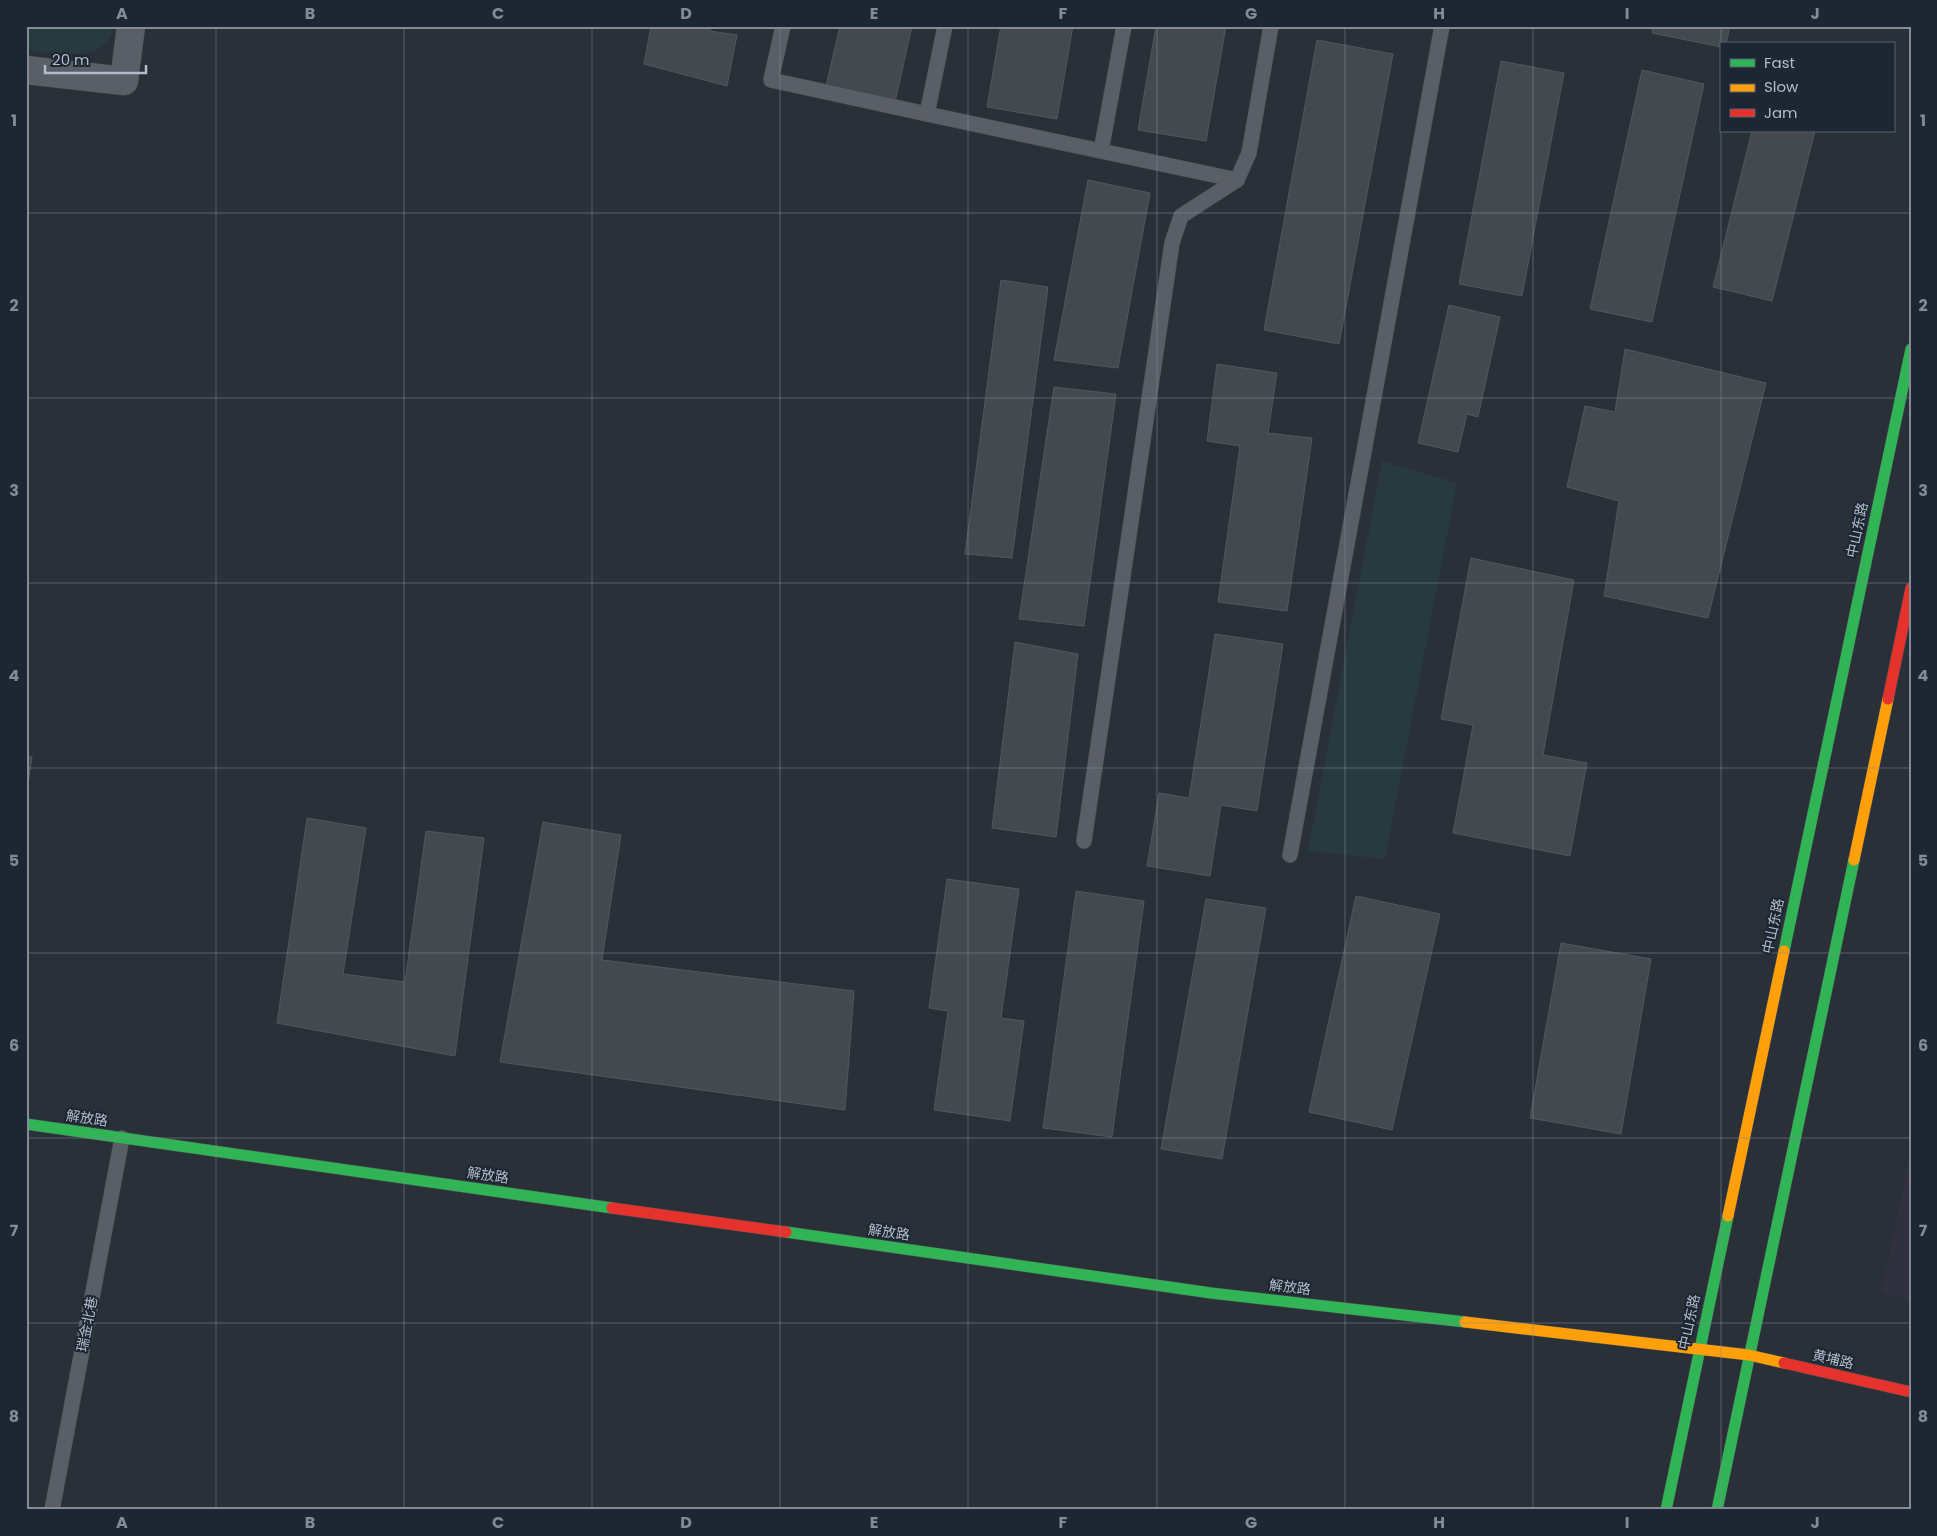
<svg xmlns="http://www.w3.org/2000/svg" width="1937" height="1536" font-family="Poppins,'Noto Sans SC',sans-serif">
	<rect width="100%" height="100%" fill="#2a3038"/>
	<polygon fill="#31303e" points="1911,1151 1911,1300 1881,1293"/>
	<g fill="#273a3e">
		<path d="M26 26H114C107 66 53 53 26 50Z"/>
		<polygon points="1382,461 1457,483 1385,859 1308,851"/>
	</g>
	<g fill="#444950" stroke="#52575f">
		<polygon points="651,26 710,26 710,31 737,35 727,86 644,64"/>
		<polygon points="840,26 912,26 895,102 826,86"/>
		<polygon points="1001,26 1073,26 1057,119 987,107"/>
		<polygon points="1156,26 1226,26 1206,141 1138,130"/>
		<polygon points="1653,26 1730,26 1726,44 1721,44 1721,47 1652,33"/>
		<polygon points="1317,40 1393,54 1339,344 1264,330"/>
		<polygon points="1501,61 1564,73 1522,296 1459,284"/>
		<polygon points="1642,70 1704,84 1652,322 1590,309"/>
		<polygon points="1752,131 1815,131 1772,301 1713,287"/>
		<polygon points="1088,180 1150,193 1118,368 1054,360"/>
		<polygon points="1001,280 1048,287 1012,558 965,554"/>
		<polygon points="1449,305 1500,317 1478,417 1467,414 1458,452 1418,443"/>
		<polygon points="1625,349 1766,383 1708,618 1604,596 1619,501 1567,487 1585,406 1615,412"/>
		<polygon points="1217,364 1277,373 1268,433 1312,438 1287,611 1218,602 1240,446 1207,441"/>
		<polygon points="1054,387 1116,394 1084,626 1019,619"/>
		<polygon points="1471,558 1574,580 1543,755 1587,763 1570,856 1453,833 1473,725 1441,719"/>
		<polygon points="1215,634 1283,644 1257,811 1221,805 1210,876 1147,866 1159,793 1189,798"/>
		<polygon points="1015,642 1078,654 1056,837 992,828"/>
		<polygon points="26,757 32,757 26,797"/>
		<polygon points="307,818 366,828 343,974 405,982 426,831 484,838 455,1056 277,1023"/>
		<polygon points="543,822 621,835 602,960 854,991 845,1110 500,1062"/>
		<polygon points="947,879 1019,889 1001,1018 1024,1021 1010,1121 934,1110 948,1011 929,1008"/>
		<polygon points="1076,891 1144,901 1112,1137 1043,1128"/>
		<polygon points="1356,896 1440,914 1392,1130 1309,1112"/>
		<polygon points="1206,899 1266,908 1222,1159 1161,1149"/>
		<polygon points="1561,943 1651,959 1621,1134 1530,1118"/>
	</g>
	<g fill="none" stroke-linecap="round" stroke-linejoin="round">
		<defs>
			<g id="lane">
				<polyline points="783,26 771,80 927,114"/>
				<polyline points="945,26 927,114 1237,180"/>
				<polyline points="1101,151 1124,26"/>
				<polyline points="1084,841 1172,243 1181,216 1237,180 1249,153 1271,26"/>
				<polyline points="1290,855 1442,26"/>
				<polyline points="52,1510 122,1138"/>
			</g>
			<polyline id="street" points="26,70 124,81 131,26"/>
			<g id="fast">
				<polyline points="1784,951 1911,349"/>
				<polyline points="26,1124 612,1208"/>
				<polyline points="786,1232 1211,1293 1465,1322"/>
				<polyline points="1666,1510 1728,1216"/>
				<polyline points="1717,1510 1854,860"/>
			</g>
			<g id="slow">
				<polyline points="1854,860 1888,699"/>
				<polyline points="1728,1216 1784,951"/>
				<polyline points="1465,1322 1749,1355 1784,1363"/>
			</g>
			<g id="jam">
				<polyline points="1888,699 1911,588"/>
				<polyline points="612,1208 786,1232"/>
				<polyline points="1784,1363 1911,1392"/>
			</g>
		</defs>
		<use href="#lane" stroke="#484c53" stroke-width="16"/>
		<use href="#street" stroke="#484c53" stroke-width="29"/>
		<use href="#fast" stroke="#484c53" stroke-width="12"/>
		<use href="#slow" stroke="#484c53" stroke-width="12"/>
		<use href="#jam" stroke="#484c53" stroke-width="12"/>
		<use href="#lane" stroke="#5a5e66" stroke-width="15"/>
		<use href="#street" stroke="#5a5e66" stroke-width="28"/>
		<use href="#fast" stroke="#30b455" stroke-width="11"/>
		<use href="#slow" stroke="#ff9f0a" stroke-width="11"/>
		<use href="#jam" stroke="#e5322d" stroke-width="11"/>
	</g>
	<path fill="none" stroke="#848b96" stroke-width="1" stroke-opacity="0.55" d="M216 26V1510M404 26V1510M592 26V1510M780 26V1510M968 26V1510M1157 26V1510M1345 26V1510M1533 26V1510M1721 26V44M1721 131V1510M26 213H1911M26 398H1911M26 583H1911M26 768H1911M26 953H1911M26 1138H1911M26 1323H1911"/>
	<g text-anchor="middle" stroke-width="4" stroke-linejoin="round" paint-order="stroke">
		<g font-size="14" fill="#b4bcc9" stroke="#1d2633">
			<text transform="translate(1857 530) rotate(-78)" y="5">中山东路</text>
			<text transform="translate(1773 926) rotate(-78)" y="5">中山东路</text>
			<text transform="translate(87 1118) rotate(8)" y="5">解放路</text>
			<text transform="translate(488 1175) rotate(8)" y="5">解放路</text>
			<text transform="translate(889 1232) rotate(8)" y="5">解放路</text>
			<text transform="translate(1290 1287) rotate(7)" y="5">解放路</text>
			<text transform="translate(1689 1322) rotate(-78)" y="5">中山东路</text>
			<text transform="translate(87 1324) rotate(-79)" y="5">瑞金北巷</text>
			<text transform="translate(1833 1359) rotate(13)" y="5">黄埔路</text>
		</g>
	</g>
	<rect width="1937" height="1536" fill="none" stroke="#1d2633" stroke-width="55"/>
	<rect x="1720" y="42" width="175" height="90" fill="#1d2633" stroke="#59626f"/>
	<rect x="1730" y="59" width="25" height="8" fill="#30b455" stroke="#59626f"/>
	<text x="1764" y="68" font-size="15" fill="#b4bcc9">Fast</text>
	<rect x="1730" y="84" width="25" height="8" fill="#ff9f0a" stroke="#59626f"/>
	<text x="1764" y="92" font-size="15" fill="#b4bcc9">Slow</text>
	<rect x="1730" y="109" width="25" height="8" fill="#e5322d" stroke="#59626f"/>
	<text x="1764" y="118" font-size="15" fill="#b4bcc9">Jam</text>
	<path d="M45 65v8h101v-8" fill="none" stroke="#b4bcc9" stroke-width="2.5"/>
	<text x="52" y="65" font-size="15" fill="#b4bcc9" stroke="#1d2633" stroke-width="4" paint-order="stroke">20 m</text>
	<rect x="28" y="28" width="1882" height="1480" fill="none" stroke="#848b96" stroke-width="2"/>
	<g font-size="16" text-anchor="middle" font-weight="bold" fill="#848b96">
		<text x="122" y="19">A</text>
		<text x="310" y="19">B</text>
		<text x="498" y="19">C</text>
		<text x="686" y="19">D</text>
		<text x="874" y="19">E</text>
		<text x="1063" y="19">F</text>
		<text x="1251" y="19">G</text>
		<text x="1439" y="19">H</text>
		<text x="1627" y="19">I</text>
		<text x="1815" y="19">J</text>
		<text x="14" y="126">1</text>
		<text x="1923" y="126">1</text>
		<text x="14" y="311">2</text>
		<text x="1923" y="311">2</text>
		<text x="14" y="496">3</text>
		<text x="1923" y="496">3</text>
		<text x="14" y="681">4</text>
		<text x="1923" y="681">4</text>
		<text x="14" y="866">5</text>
		<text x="1923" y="866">5</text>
		<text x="14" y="1051">6</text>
		<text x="1923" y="1051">6</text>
		<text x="14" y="1236">7</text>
		<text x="1923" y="1236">7</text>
		<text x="14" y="1422">8</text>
		<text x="1923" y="1422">8</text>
		<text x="122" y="1528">A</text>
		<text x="310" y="1528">B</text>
		<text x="498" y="1528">C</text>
		<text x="686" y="1528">D</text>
		<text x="874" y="1528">E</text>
		<text x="1063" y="1528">F</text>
		<text x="1251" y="1528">G</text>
		<text x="1439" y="1528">H</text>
		<text x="1627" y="1528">I</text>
		<text x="1815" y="1528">J</text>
	</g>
</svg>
